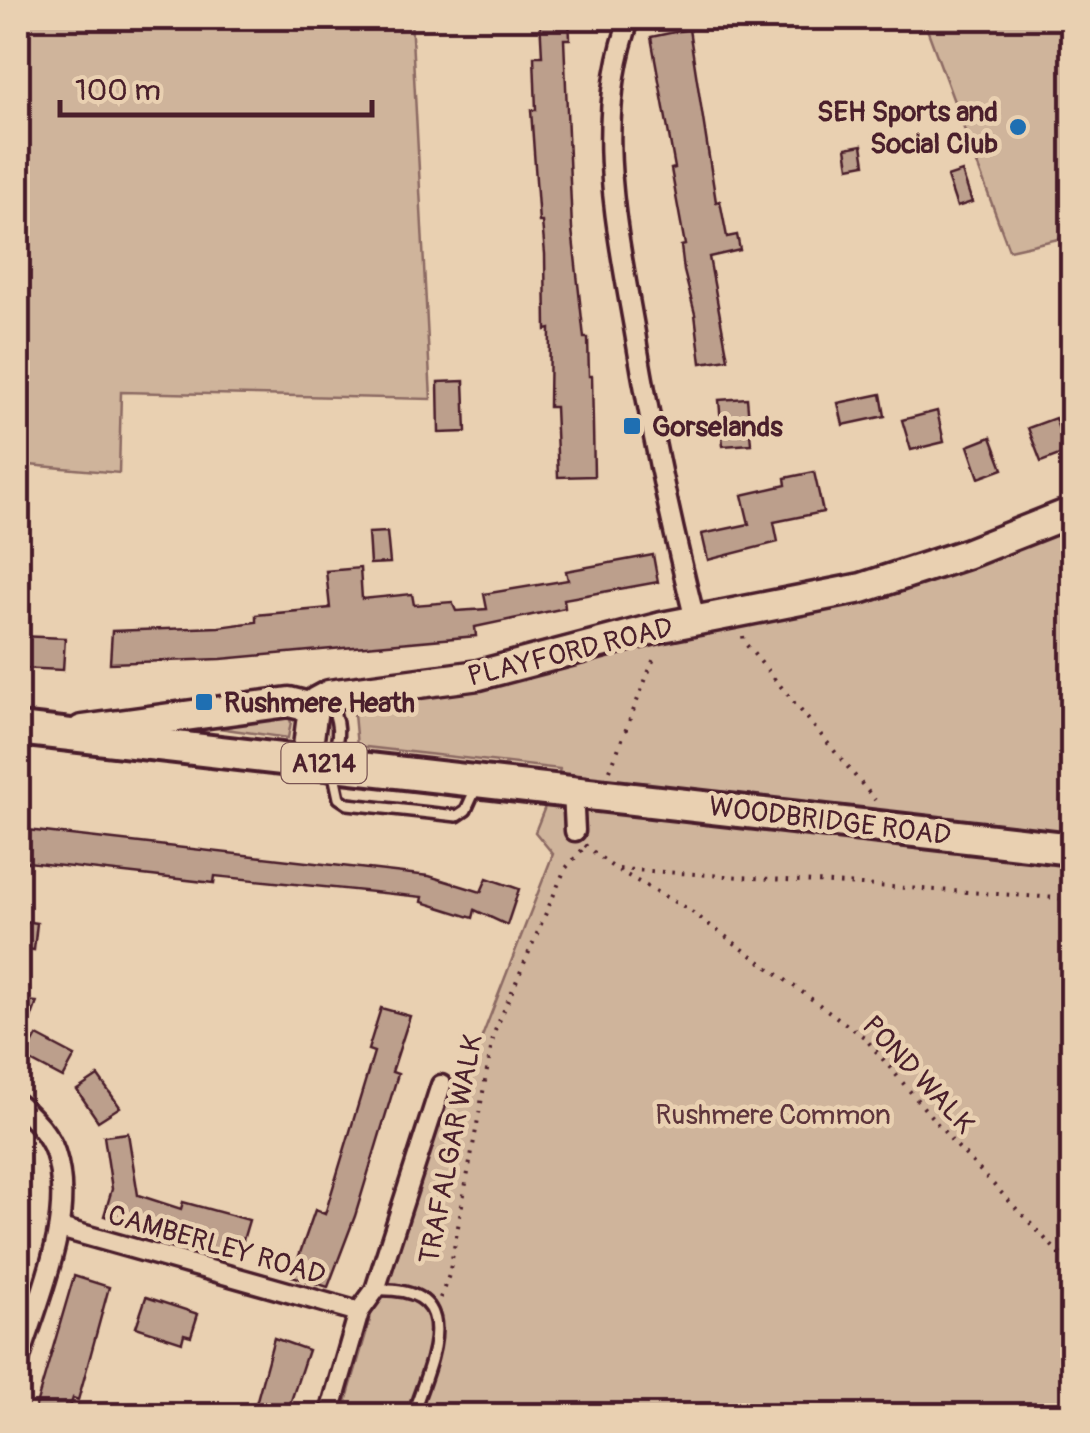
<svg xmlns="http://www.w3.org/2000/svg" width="1090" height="1433" font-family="Pangolin,sans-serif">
	<rect width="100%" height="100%" fill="#e9d0b1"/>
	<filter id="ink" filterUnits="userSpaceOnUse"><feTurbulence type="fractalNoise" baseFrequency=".01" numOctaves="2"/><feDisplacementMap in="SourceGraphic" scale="20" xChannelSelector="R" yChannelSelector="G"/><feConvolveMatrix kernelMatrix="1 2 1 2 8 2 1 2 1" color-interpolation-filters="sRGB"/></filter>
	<g filter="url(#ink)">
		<g fill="#cfb49b" stroke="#8c6a63" stroke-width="2.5">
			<polygon points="18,18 411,18 431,399 121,392 119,473 18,464"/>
			<polygon points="923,18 1072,18 1072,236 1009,250"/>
			<polygon points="1072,529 1072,1415 342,1416 370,1320 375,1290 441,1085 468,1073 553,854 535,832 560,769 357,746 354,714 357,705 487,687 663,638 911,586"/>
			<polygon points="287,715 291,722 288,738 198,725"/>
		</g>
		<g fill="#bc9f8c" stroke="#4a1f2b" stroke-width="2.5">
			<polygon points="540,18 569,18 570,39 564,39 572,229 584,338 588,338 589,376 592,376 594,476 558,477 555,407 549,407 550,329 546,330 545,254 542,222 539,222 531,110 536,110 534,56 542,56"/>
			<polygon points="689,29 716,202 720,201 727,237 737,235 740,250 709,257 728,359 701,363 695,314 684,271 681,246 685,245 671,169 675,168 651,37"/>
			<polygon points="862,145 865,164 849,167 846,148"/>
			<polygon points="962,172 972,202 957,207 947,177"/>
			<polygon points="464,381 466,432 439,433 438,382"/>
			<polygon points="881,394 885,416 843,425 838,403"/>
			<polygon points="747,398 751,444 723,446 719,400"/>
			<polygon points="937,411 944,442 911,450 902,420"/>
			<polygon points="1055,418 1067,452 1041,462 1028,428"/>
			<polygon points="991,437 1003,469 979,478 968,446"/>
			<polygon points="814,472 823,512 774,522 778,542 708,560 702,534 749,524 742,495 786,485 785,478"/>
			<polygon points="387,532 390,563 370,564 368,533"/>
			<polygon points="653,555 658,582 564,599 565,608 475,627 476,636 221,659 110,663 112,631 219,627 256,622 256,615 330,608 326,571 360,568 362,599 412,594 414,605 452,602 456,611 487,609 484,594 568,580 566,571"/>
			<polygon points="18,636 65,638 63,670 18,668"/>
			<polygon points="18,829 429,876 481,892 487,878 519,889 507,925 475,910 473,918 422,902 423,897 215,876 214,883 18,861"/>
			<polygon points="18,920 37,923 34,950 18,948"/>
			<polygon points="18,1000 37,1002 20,1050 18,1050"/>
			<polygon points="381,1008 410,1016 392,1072 398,1074 355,1216 328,1287 292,1276 315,1210 325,1214 374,1052 368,1050"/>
			<polygon points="37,1036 75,1056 63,1078 25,1058"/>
			<polygon points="98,1076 120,1107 98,1121 77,1090"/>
			<polygon points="128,1133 138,1195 181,1209 183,1202 249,1220 238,1257 104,1216 112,1189 104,1136"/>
			<polygon points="74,1276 109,1287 87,1368 78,1400 73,1398 67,1416 33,1416"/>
			<polygon points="146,1297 198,1314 191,1336 184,1334 182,1342 136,1327"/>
			<polygon points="274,1338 308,1350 286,1416 266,1416 254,1411"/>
		</g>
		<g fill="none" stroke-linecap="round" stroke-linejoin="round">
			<defs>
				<g id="lane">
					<path d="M328 698C339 720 342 737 330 759"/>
					<polyline points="333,770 339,798 348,804 457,816 466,810 476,788"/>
					<path d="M375 1290C470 1286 430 1362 412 1416"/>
				</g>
				<g id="street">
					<path d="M630 18C593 118 616 225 634 327 650 426 671 523 695 620"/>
					<polyline points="573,791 575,831"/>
					<path d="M18 1104C32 1117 49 1133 55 1152 77 1218 37 1301 18 1364"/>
					<polyline points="60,1228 359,1312"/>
					<polyline points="329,1416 359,1312 375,1290 441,1085"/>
				</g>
				<g id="secondary">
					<polyline points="82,730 289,702 313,708"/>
					<polyline points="306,762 313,708 316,702 329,695 479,675 662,627 862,588 966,554 1072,512"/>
				</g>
				<polyline id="primary" points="18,729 1072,849"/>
			</defs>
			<use href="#lane" stroke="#4a1f2b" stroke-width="16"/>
			<use href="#street" stroke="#4a1f2b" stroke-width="25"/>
			<use href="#secondary" stroke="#4a1f2b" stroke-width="35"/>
			<use href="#primary" stroke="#4a1f2b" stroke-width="38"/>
			<g stroke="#4a1f2b" stroke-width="4" stroke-dasharray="2.5 8" stroke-linecap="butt">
				<polyline points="743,636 744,642 875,800"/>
				<polyline points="610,770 656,653"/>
				<polyline points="585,845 614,868 689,910 864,1037 952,1141 1072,1267"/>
				<polyline points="619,869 1058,898 1072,902"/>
				<polyline points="440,1298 449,1275 494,1033 565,869 582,850"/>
			</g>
			<use href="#lane" stroke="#e9d0b1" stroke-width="9"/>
			<use href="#street" stroke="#e9d0b1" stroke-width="18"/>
			<use href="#secondary" stroke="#e9d0b1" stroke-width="28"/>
			<use href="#primary" stroke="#e9d0b1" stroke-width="30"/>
		</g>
	</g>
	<g fill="#1f6fb2" stroke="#e9d0b1" stroke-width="4">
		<circle cx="1018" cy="127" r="10"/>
		<rect x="622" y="416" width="20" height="20" rx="5"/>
		<rect x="194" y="692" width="20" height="20" rx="5"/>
	</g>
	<g text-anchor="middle" stroke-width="9" stroke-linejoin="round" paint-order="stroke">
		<rect fill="#e9d0b1" stroke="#7a5453" stroke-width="2.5" x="281.5" y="743" width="85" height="40" rx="8"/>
		<g font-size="25" font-weight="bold" fill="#4a1f2b">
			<text x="324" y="772">A1214</text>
		</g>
		<g font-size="28" font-weight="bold" fill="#4a1f2b" stroke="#e9d0b1" text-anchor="start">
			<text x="998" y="121" text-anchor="end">SEH Sports and<tspan x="998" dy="32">Social Club</tspan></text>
			<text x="652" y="436">Gorselands</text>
			<text x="224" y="712">Rushmere Heath</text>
		</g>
		<g font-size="28" fill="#4a1f2b" stroke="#e9d0b1">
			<text transform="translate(570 651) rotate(-14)" y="10">PLAYFORD ROAD</text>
			<text transform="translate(830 820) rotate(7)" y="10">WOODBRIDGE ROAD</text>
			<text transform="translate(919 1074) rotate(47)" y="10">POND WALK</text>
			<text transform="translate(450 1149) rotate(-79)" y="10">TRAFALGAR WALK</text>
			<text transform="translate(217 1244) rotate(16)" y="10">CAMBERLEY ROAD</text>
		</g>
		<g font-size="28" fill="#5e353c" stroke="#e9d0b1">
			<text x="773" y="1124">Rushmere Common</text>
		</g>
	</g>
	<rect width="1090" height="1433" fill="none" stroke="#e9d0b1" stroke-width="60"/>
	<rect x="30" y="30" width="1030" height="1373" fill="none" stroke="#4a1f2b" stroke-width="4" filter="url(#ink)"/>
	<path d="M60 100v15h312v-15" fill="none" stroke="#4a1f2b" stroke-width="5"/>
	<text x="75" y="100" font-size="30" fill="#4a1f2b" stroke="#e9d0b1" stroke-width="8" paint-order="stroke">100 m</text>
</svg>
